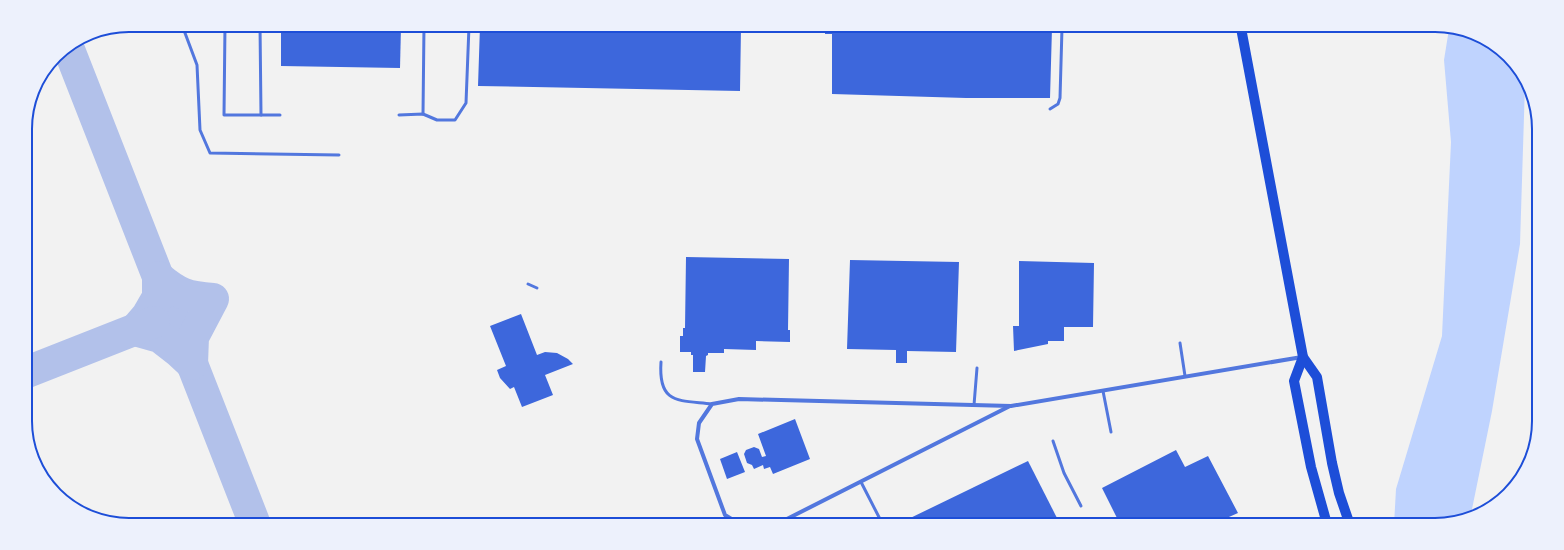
<svg xmlns="http://www.w3.org/2000/svg" width="1564" height="550" font-family="'Fira Sans Condensed',sans-serif">
	<rect width="100%" height="100%" fill="#f2f2f2"/>
	<polygon fill="#bfd3fe" points="1449,29 1462,29 1513,60 1525,84 1520,244 1492,411 1471,514 1441,525 1394,525 1396,489 1442,336 1451,142 1444,60"/>
	<g fill="none" stroke-linecap="round" stroke-linejoin="round">
		<g stroke="#b2c1ea" stroke-width="32">
			<polyline points="68,47 254,522"/>
			<path d="M158 277C178 294 187 297 213 299L193 337 192 364 178 351 160 337 135 330 147 316 158 297Z"/>
			<polyline points="27,372 154,322"/>
		</g>
	</g>
	<g fill="#3d67dc">
		<polygon points="281,25 401,26 400,68 281,66"/>
		<polygon points="480,26 562,27 562,26 741,27 740,91 478,86"/>
		<polygon points="825,27 1052,28 1050,98 966,98 832,94 832,34 825,34"/>
		<polygon points="686,257 789,259 788,330 790,330 790,342 756,341 756,350 724,349 724,353 708,353 708,355 706,356 705,372 693,372 693,355 691,355 691,352 680,352 680,336 683,336 683,328 685,328"/>
		<polygon points="850,260 959,262 956,352 907,351 907,363 896,363 896,350 847,349"/>
		<polygon points="1019,261 1094,263 1093,327 1064,327 1064,341 1048,341 1048,344 1014,351 1013,326 1019,326"/>
		<polygon points="521,314 537,355 545,352 557,353 568,359 573,364 545,375 553,395 522,407 514,387 510,389 500,378 497,370 506,366 490,326"/>
		<polygon points="795,419 810,459 773,474 770,467 764,469 763,465 754,469 752,465 747,463 744,454 746,450 754,447 759,449 762,457 766,456 758,434"/>
		<polygon points="1176,450 1185,467 1208,456 1238,513 1213,524 1120,524 1102,488"/>
		<polygon points="737,452 745,472 727,479 720,459"/>
		<polygon points="1028,461 1057,518 1045,524 900,523"/>
	</g>
	<g fill="none" stroke-linecap="round" stroke-linejoin="round">
		<g stroke="#5277de" stroke-width="3">
			<polyline points="182,25 197,65 200,130 210,153 339,155"/>
			<polyline points="225,25 224,115 280,115"/>
			<polyline points="260,25 261,115"/>
			<polyline points="1050,109 1058,104 1060,98 1062,28"/>
			<polyline points="423,114 424,26"/>
			<polyline points="399,115 423,114 437,120 455,120 466,103 469,26"/>
			<polyline points="528,284 537,288"/>
			<polyline points="1180,343 1185,376"/>
			<path d="M661 362C658 405 679 400 712 404"/>
			<polyline points="1103,391 1111,432"/>
			<polyline points="974,405 977,368"/>
			<polyline points="1053,441 1064,473 1081,506"/>
			<polyline points="861,482 882,523"/>
		</g>
		<g stroke="#5277de" stroke-width="4">
			<polyline points="738,523 725,515 697,439 699,423 712,404 739,399 1011,406 1302,357"/>
			<polyline points="779,523 1010,406"/>
		</g>
		<g stroke="#1d4ed8" stroke-width="10">
			<polyline points="1241,28 1303,357 1317,377 1332,463 1339,493 1350,525"/>
			<polyline points="1303,357 1294,381 1311,467 1327,524"/>
		</g>
	</g>
	<path d="M0 0H1564V550H0ZM129 32H1435A97 97 0 0 1 1532 129V421A97 97 0 0 1 1435 518H129A97 97 0 0 1 32 421V129A97 97 0 0 1 129 32Z" fill="#edf1fc" fill-rule="evenodd"/>
	<path fill="none" stroke="#1d4ed8" stroke-width="2" d="M129 32H1435A97 97 0 0 1 1532 129V421A97 97 0 0 1 1435 518H129A97 97 0 0 1 32 421V129A97 97 0 0 1 129 32Z"/>
</svg>
